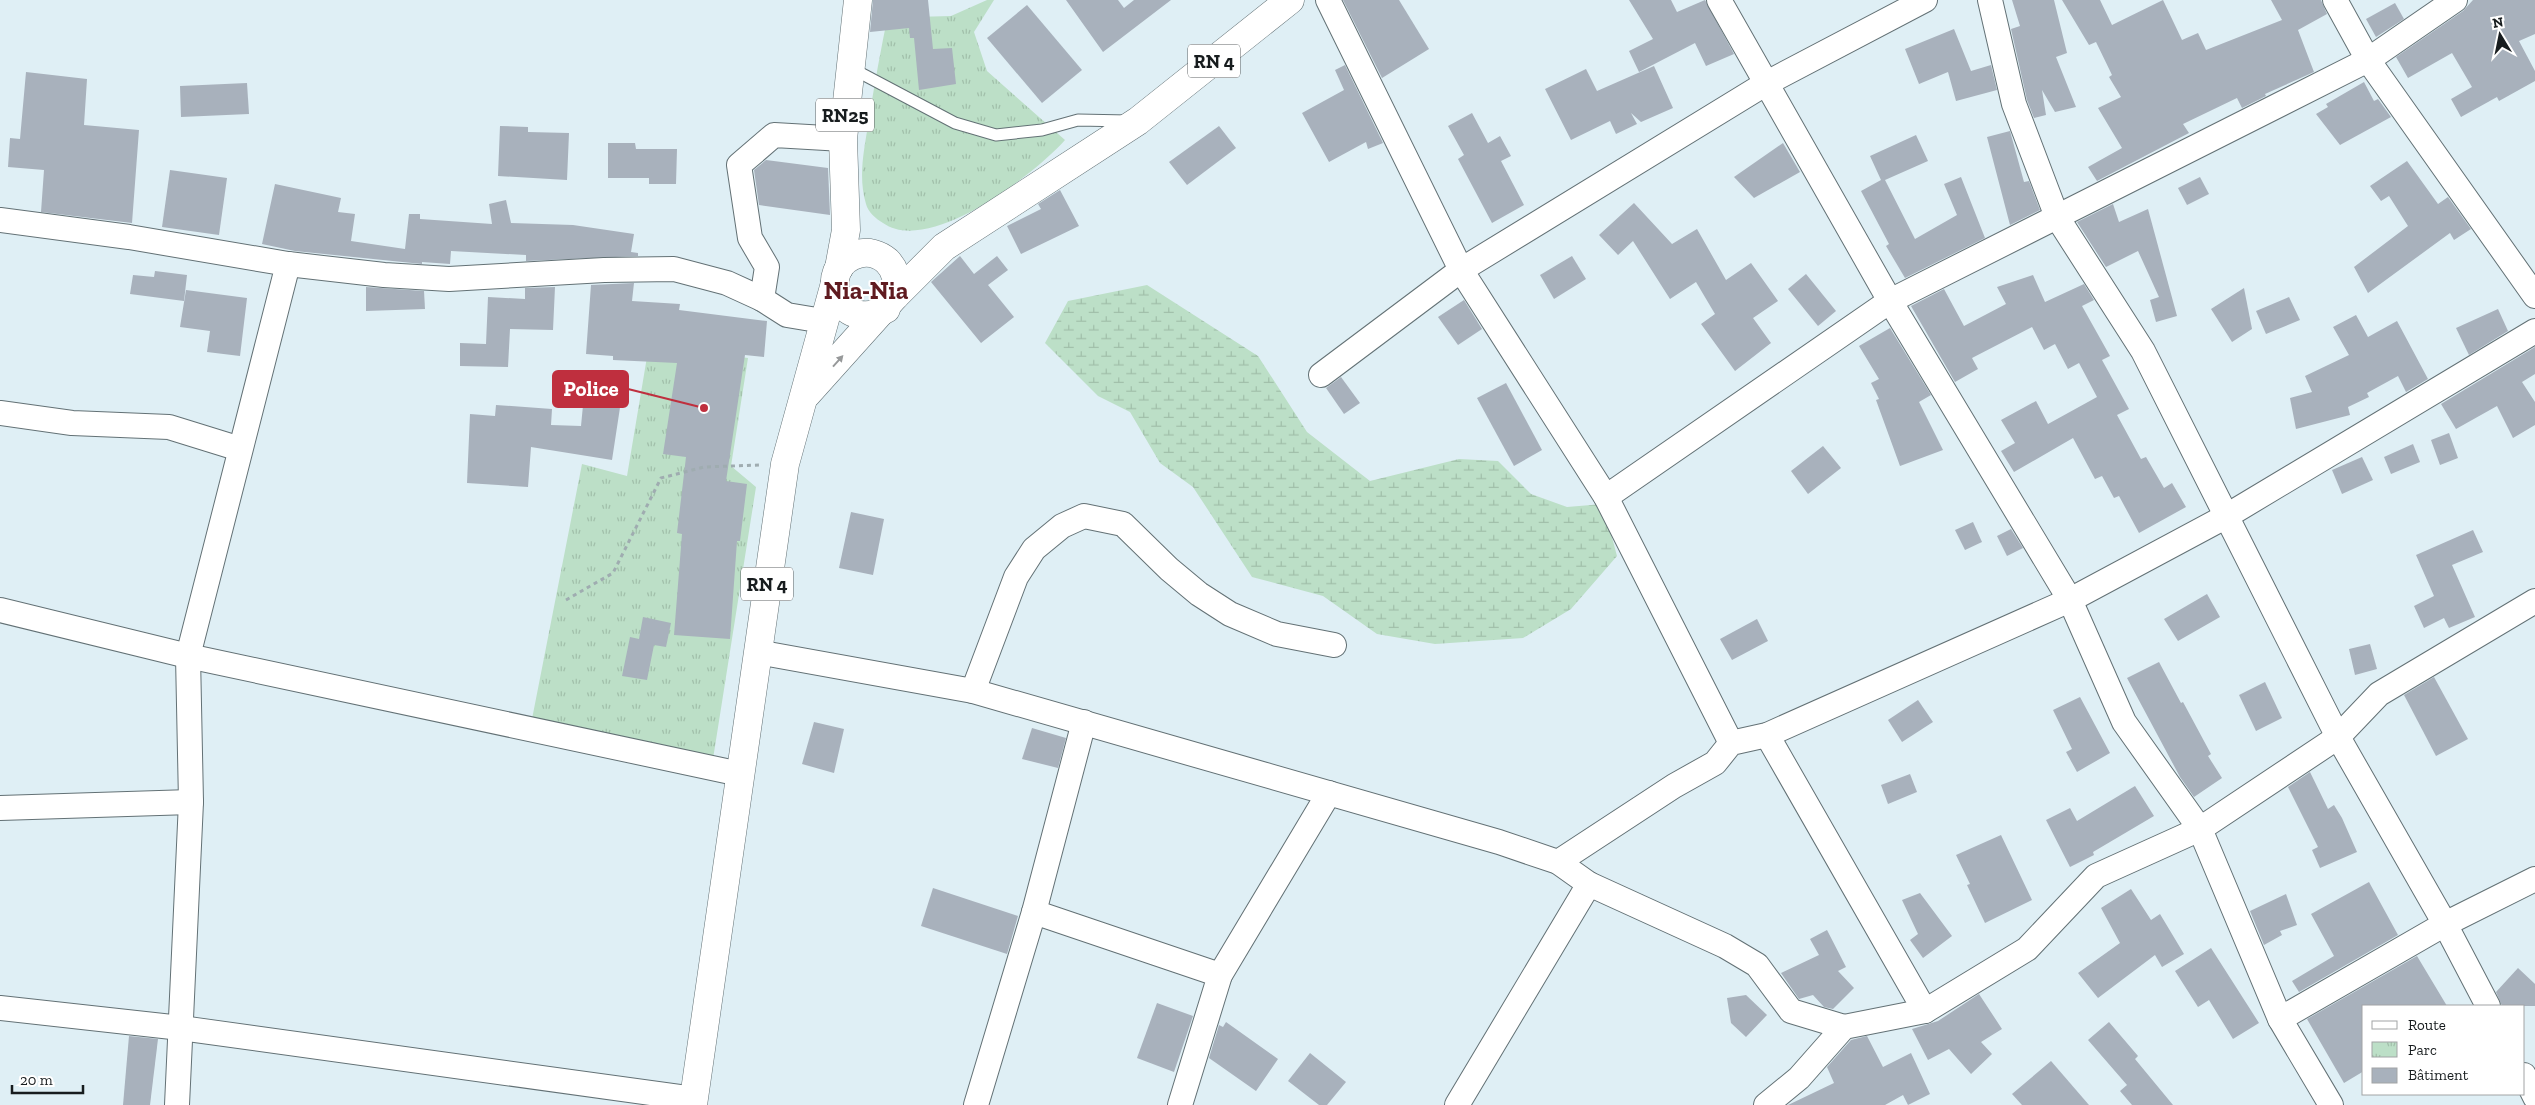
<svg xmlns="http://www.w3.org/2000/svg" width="2535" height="1105" font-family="'Zilla Slab',serif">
	<defs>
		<pattern id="wetland-marsh" width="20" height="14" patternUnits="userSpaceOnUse" patternTransform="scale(1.25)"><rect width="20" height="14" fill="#bcdfc7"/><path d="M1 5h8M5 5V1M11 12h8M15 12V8" fill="none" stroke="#a1bfaa"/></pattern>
		<pattern id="park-tufts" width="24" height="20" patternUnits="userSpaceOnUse" patternTransform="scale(1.25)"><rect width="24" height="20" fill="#bcdfc7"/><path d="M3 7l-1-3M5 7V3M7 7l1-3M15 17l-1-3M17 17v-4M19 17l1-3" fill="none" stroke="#a1bfaa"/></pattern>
	</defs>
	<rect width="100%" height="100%" fill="#dfeff5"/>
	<polygon fill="url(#wetland-marsh)" points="1147,285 1258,356 1307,432 1370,481 1459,459 1498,461 1531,494 1567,507 1603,504 1617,556 1571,609 1523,638 1435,644 1377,634 1323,596 1252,577 1193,487 1160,463 1130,412 1098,396 1045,343 1068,301"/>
	<g fill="url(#park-tufts)">
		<path d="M987 0H994L974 32 987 71 1065 140C1035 174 929 256 883 223 876 219 868 212 866 204 858 177 864 151 868 125 874 86 881 48 889 10L914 17 951 16Z"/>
		<polygon points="649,345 748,358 731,466 756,487 713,759 532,719 582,464 627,476"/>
	</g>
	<g fill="#a8b1bc">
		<polygon points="873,0 928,0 933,49 952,48 956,84 919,90 914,38 910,38 909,28 870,32"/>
		<polygon points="1066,0 1118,0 1124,8 1134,0 1171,0 1103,52"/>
		<polygon points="1343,0 1399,0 1429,49 1382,78"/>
		<polygon points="1629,0 1671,0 1677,12 1705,0 1734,54 1706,66 1695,43 1639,72 1629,51 1653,39"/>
		<polygon points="2012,0 2054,0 2067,53 2056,57 2076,107 2055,112 2042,90 2046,115 2034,118 2027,100 2011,29 2020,26"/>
		<polygon points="2062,0 2100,0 2112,25 2163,0 2182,40 2198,33 2206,50 2282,20 2271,0 2321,0 2327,14 2298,30 2314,72 2265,94 2266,96 2242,108 2237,98 2183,124 2189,133 2097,181 2088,167 2122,148 2098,108 2121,97 2109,77 2112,75 2096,42 2089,45"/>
		<polygon points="2473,0 2535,0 2535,34 2519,41 2535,71 2535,81 2499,101 2497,97 2461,117 2451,99 2472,87 2452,53 2408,78 2396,57 2463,11"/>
		<polygon points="2395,3 2404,19 2376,37 2366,19"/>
		<polygon points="1027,5 1082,70 1042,103 987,38"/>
		<polygon points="1954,29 1971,71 1991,65 1997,90 1956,101 1948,72 1919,84 1905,49"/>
		<polygon points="1345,65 1383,143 1368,149 1366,142 1329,162 1302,113 1344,90 1335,70"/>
		<polygon points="1654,66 1673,108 1641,122 1631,113 1637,124 1616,134 1610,121 1571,140 1545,89 1586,69 1597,91"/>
		<polygon points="26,72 87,79 84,125 139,130 132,223 41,212 44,170 8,167 10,138 20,139"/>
		<polygon points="2364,82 2374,101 2378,99 2391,117 2340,145 2316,114 2328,107 2326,104"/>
		<polygon points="247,83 249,114 181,117 180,86"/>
		<polygon points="1472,113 1488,143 1500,136 1511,156 1501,161 1524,205 1492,223 1458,159 1464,155 1448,126"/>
		<polygon points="500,126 528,127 528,132 569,133 567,180 498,176"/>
		<polygon points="1219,126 1236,148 1187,185 1169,162"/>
		<polygon points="2010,131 2024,182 2029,181 2040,210 2010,225 1987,137"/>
		<polygon points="1916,135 1928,161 1885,180 1915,239 1957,215 1944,184 1961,177 1985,238 1905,278 1886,246 1889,244 1861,191 1881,180 1870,156"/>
		<polygon points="608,143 635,143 636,149 677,149 676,184 649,184 649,178 608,178"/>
		<polygon points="1783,143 1800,172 1754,198 1734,177"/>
		<polygon points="766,160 828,168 830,215 759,205 754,170"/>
		<polygon points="2407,161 2438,204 2448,197 2471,229 2454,240 2450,233 2368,293 2354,267 2408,226 2389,196 2381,201 2370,186"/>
		<polygon points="170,170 227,178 219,235 162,227"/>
		<polygon points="2200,177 2209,194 2187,205 2178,188"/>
		<polygon points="275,184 341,198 338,212 355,214 351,241 405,249 409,214 420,214 420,219 492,224 489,204 506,200 511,223 573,225 634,234 631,252 638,253 638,256 526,261 526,255 451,251 450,264 422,262 422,264 295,251 262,244"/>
		<polygon points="1060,190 1079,226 1021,254 1007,226 1041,209 1038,204"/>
		<polygon points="1634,203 1672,244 1697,229 1726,280 1751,263 1778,301 1753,318 1771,343 1735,371 1701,324 1715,314 1696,282 1670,299 1633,241 1618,255 1599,235"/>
		<polygon points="2113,204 2119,222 2148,209 2177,316 2156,322 2150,300 2159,297 2138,251 2106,267 2077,222"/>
		<polygon points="960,256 974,274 997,256 1008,270 988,285 1014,317 981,343 931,282"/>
		<polygon points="1572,256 1586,279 1554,299 1540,275"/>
		<polygon points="155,271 187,275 184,301 130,294 133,275 154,277"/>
		<polygon points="1806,274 1836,311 1818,326 1788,289"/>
		<polygon points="2033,275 2045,302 2084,284 2094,300 2082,306 2110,356 2102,360 2129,409 2117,415 2141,459 2146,457 2164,488 2172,483 2186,507 2139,533 2119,496 2114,498 2102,476 2095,479 2073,438 2014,472 2001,451 2015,443 2001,420 2036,401 2048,424 2097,397 2079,363 2068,369 2055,344 2044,350 2032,327 1972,358 1978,369 1955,382 1911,306 1944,289 1964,326 2006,304 1997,287"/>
		<polygon points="634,283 632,301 680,304 679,310 767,321 764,357 745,355 726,481 747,484 740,541 737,541 730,639 674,635 682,534 677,533 686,457 663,454 677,363 613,360 613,356 586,354 591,285"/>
		<polygon points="366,287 424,291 425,309 366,311"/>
		<polygon points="555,287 553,330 510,329 508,367 460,366 460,343 486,344 488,297 525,299 525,288"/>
		<polygon points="2244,288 2252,329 2232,342 2211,309"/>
		<polygon points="186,290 247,298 240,356 207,352 210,331 180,327"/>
		<polygon points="2289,297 2300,320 2266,334 2256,311"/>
		<polygon points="1464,300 1482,329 1458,345 1438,317"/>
		<polygon points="2498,309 2508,331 2469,355 2456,328"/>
		<polygon points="2356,315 2368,337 2397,321 2428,379 2406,392 2398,376 2367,393 2369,397 2348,407 2350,415 2296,429 2290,398 2312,392 2305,376 2349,355 2333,327"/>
		<polygon points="1890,328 1931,395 1919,402 1943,450 1900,466 1876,400 1879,399 1871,383 1879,379 1859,346"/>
		<polygon points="2535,347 2535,374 2522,382 2535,402 2535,425 2513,438 2497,406 2456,429 2441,404"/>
		<polygon points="1341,377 1360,403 1344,414 1326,388"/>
		<polygon points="1506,383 1542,450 1514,466 1477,398"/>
		<polygon points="584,395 621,401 612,460 531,447 528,487 467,483 470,414 495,416 496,405 552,409 551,425 581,426"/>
		<polygon points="2449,433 2458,458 2440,465 2431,440"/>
		<polygon points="2413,444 2420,462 2391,474 2384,457"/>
		<polygon points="1823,446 1841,468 1808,494 1791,471"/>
		<polygon points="2362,457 2373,480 2342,494 2332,470"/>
		<polygon points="851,512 884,519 873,575 839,568"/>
		<polygon points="1973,522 1982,542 1965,550 1955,530"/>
		<polygon points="2011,529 2023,548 2007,556 1997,536"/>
		<polygon points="2473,530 2483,552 2452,565 2475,617 2449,628 2444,618 2424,628 2414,606 2434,596 2416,555"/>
		<polygon points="2207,594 2220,617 2178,641 2164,619"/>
		<polygon points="643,617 671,623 666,647 654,645 647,680 622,676 630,637 639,639"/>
		<polygon points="1757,619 1768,641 1732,660 1720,639"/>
		<polygon points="2370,644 2377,669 2355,675 2349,649"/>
		<polygon points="2159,662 2181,703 2183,702 2211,754 2208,756 2222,778 2194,797 2180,777 2127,678"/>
		<polygon points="2434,677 2468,739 2436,756 2404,695"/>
		<polygon points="2265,682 2282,718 2256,731 2239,695"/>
		<polygon points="2080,697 2110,753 2077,772 2066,752 2072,749 2053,710"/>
		<polygon points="1918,700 1933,722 1902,742 1888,720"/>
		<polygon points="814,722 844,729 834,773 802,764"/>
		<polygon points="1032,728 1066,738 1058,768 1022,759"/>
		<polygon points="2310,772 2328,809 2334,805 2342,818 2357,852 2320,868 2312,850 2318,847 2288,787"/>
		<polygon points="1910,774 1917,792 1888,804 1881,785"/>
		<polygon points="2135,786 2154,816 2093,852 2094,855 2070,867 2046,820 2070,808 2077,821"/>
		<polygon points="2001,835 2032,900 1985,923 1967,885 1970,884 1956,855"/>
		<polygon points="2369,882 2398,935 2299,992 2292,981 2334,956 2311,914"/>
		<polygon points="933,888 1018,916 1007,954 921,926"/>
		<polygon points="2131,889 2151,920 2160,914 2184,954 2162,967 2155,955 2098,998 2078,973 2120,943 2101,908"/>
		<polygon points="1920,893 1952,936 1923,958 1910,940 1918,934 1902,900"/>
		<polygon points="2286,894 2297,925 2280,931 2282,935 2264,945 2250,911"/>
		<polygon points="1827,930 1846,967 1838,971 1854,988 1833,1009 1824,1007 1813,995 1799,999 1781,973 1819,955 1810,939"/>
		<polygon points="2211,948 2259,1023 2233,1039 2209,1000 2198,1007 2175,971"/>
		<polygon points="2417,956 2447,1006 2364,1006 2364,1071 2344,1083 2307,1019"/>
		<polygon points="2518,968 2535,984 2535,1006 2502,1006 2496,992"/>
		<polygon points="1979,994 2002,1029 1981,1042 1992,1054 1971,1074 1949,1049 1928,1060 1912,1029 1938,1021"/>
		<polygon points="1746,995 1767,1015 1746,1037 1731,1023 1727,998"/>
		<polygon points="1157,1003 1193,1016 1174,1072 1137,1058"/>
		<polygon points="1226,1022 1278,1059 1256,1091 1209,1058 1219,1025 1223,1027"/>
		<polygon points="2109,1022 2138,1056 2135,1059 2173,1105 2132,1105 2120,1091 2127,1085 2088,1040"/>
		<polygon points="129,1036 158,1039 150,1105 123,1105"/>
		<polygon points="1867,1036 1883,1067 1911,1053 1930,1094 1908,1105 1903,1095 1885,1105 1788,1105 1834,1083 1827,1067 1851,1040"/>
		<polygon points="1310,1053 1346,1082 1327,1105 1319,1105 1288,1081"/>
		<polygon points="2051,1061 2089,1105 2022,1105 2012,1094"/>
	</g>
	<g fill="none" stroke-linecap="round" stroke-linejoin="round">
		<defs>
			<polyline id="service" points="851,68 955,123 996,135 1042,130 1078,120 1128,121"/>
			<g id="minor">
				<polyline points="1328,0 1461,270 1606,497 1731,743"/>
				<polyline points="1719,0 1890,301 2070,600 2124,722 2200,829 2280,1019 2331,1105"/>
				<polyline points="1990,0 2014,104 2057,217 2143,351 2338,737 2445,924 2488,1006"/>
				<polyline points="2335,0 2368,60 2535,296"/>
				<polyline points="0,220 129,237 288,264 384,275 449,279 604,270 674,269 727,283 762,299 787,315 823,321"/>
				<polyline points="762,299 767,267 750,238 739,165 774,135 843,139"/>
				<polyline points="1321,375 1461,270 1765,84 1925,0"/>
				<polyline points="0,413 72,423 169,427 240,449"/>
				<polyline points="1606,497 1890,301 2368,60 2455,0"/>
				<polyline points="0,610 188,656 740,774"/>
				<polyline points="757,652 973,691 1499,842 1558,862 1589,884 1725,946 1757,965 1791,1011 1844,1027"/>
				<polyline points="973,691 1016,577 1034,549 1062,526 1084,516 1123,524 1169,569 1199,594 1230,614 1277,634 1334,645"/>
				<polyline points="1767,735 1925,1011"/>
				<polyline points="0,808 191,802"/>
				<polyline points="1558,862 1674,786 1715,763 1731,743 1767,735 2070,600 2225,517 2535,331"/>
				<polyline points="1034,912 1220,975"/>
				<polyline points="0,1008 181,1028 694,1099"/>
				<polyline points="2280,1019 2445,924 2535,879"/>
				<polyline points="2524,1075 2535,1097"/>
				<polyline points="177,1105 191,802 188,656 288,264"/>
				<polyline points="976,1105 1034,912 1084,722"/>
				<polyline points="1180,1105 1220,975 1329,793"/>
				<polyline points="1457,1105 1589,884"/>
				<polyline points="1766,1105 1799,1078 1844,1027 1925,1011 2027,949 2096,876 2200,829 2338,737 2379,694 2535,601"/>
			</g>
			<polyline id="primary" points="839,268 846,230 843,139 858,0"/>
			<g id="trunk">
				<path d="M886 309C840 336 813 267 858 254 868 251 879 254 887 261 897 271 898 282 895 296"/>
				<polyline points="807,394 895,296 944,247 1138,121 1290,0"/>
				<polyline points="693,1105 785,464 835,283"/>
			</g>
		</defs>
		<use href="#service" stroke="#637175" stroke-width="13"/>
		<use href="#minor" stroke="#637175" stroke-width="26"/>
		<use href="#primary" stroke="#637175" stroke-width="29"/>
		<use href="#trunk" stroke="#637175" stroke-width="29"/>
		<polyline stroke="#9facb0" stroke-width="3" stroke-dasharray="4 4" stroke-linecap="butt" points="566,600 613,573 661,478 704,467 759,465"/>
		<use href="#service" stroke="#fff" stroke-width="11"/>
		<use href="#minor" stroke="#fff" stroke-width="24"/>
		<use href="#primary" stroke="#fff" stroke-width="28"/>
		<use href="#trunk" stroke="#fff" stroke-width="28"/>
	</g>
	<defs><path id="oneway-solid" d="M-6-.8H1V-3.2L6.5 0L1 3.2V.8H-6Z" transform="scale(1.25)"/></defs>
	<use fill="#97999a" href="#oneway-solid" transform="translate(838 361) rotate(-48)"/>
	<g text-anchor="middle" stroke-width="4" stroke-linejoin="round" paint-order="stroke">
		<g fill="#fff" stroke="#5d6062" stroke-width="1">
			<rect x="1188" y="44.5" width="52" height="33" rx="4"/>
			<rect x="816" y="98.5" width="58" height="33" rx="4"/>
			<rect x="741" y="567.5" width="52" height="33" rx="4"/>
		</g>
		<g font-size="19" font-weight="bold" fill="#171c1e">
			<text x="1214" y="68">RN 4</text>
			<text x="845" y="122">RN25</text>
			<text x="767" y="591">RN 4</text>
		</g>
		<g font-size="25" font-weight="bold" fill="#601b20" stroke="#fff">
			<text x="866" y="299">Nia-Nia</text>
		</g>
	</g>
	<path fill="none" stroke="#bf2f3e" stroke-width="2" d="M704 408L628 389"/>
	<circle fill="#bf2f3e" stroke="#fff" stroke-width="2" cx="704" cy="408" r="5"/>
	<rect fill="#bf2f3e" stroke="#bf2f3e" stroke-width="2" x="553" y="371" width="75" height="36" rx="5"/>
	<g font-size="21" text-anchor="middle" font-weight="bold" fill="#fff">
		<text x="591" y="396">Police</text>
	</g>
	<rect x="2362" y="1005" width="162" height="90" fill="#ffffff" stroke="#a2a4a5"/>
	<rect x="2372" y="1021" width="25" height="8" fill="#ffffff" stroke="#a2a4a5"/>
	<text x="2408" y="1030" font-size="15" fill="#171c1e">Route</text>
	<rect x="2372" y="1042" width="25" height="15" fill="url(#park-tufts)" stroke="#a2a4a5"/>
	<text x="2408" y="1055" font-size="15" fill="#171c1e">Parc</text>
	<rect x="2372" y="1068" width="25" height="15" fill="#a8b1bc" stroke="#a2a4a5"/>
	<text x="2408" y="1080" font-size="15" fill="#171c1e">Bâtiment</text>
	<g transform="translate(2500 35) rotate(350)" stroke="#ffffff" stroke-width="4" paint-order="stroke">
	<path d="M0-4L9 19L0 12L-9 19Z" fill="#171c1e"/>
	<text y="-8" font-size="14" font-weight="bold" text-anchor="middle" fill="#171c1e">N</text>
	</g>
	<path d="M12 1085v8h71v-8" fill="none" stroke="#171c1e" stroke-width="2.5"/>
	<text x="20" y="1085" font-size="15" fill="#171c1e" stroke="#ffffff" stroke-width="4" paint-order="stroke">20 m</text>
</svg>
